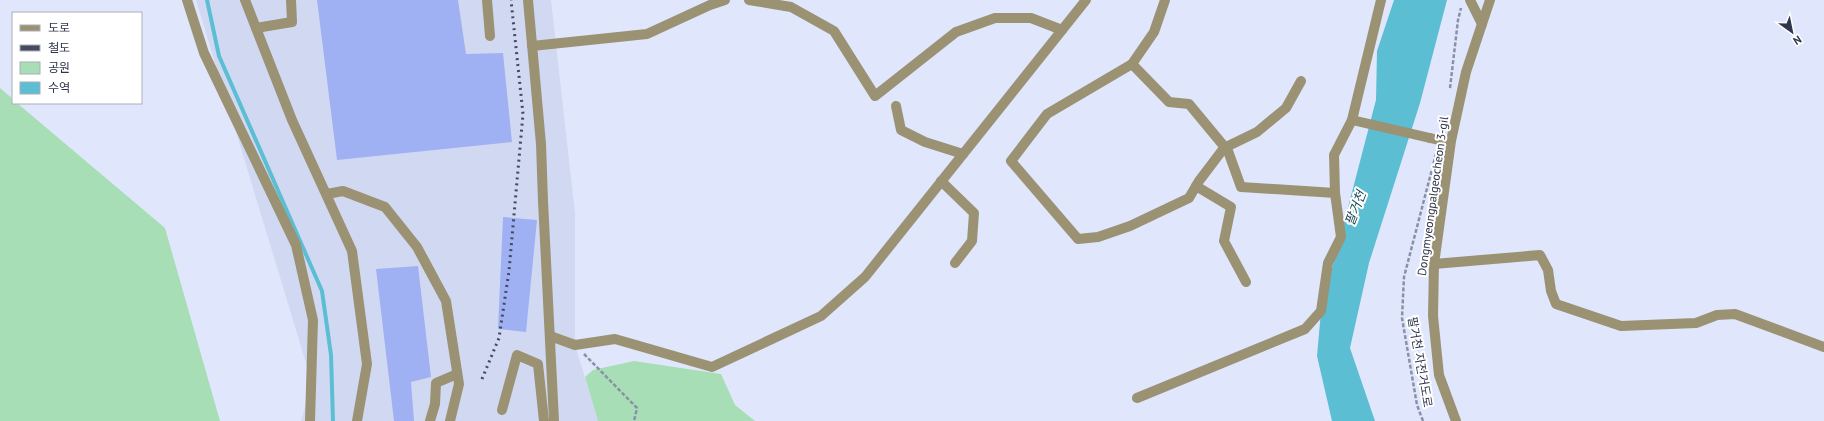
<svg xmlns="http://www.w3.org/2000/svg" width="1824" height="421" font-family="'PT Sans','Noto Sans KR',sans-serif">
	<rect width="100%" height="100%" fill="#e0e7fd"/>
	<polygon fill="#d1d9f2" points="196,0 551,0 575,213 575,345 598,421 301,421 312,383"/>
	<g fill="#a7deb5">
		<polygon points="0,88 13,99 13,103 17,103 165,228 220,421 0,421"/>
		<polygon points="634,361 721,374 735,405 755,421 598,421 585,377 593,370"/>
	</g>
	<polygon fill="#5bbed2" points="1394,0 1447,0 1420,103 1369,263 1350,348 1375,421 1332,421 1317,356 1321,311 1376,100 1377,51"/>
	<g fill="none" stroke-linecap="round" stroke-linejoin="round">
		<polyline stroke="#5bbed2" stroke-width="4" points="207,0 219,56 322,291 331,355 333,421"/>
	</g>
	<g fill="#9fb1f2">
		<polygon points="317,0 458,0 466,54 503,53 512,142 337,160"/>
		<polygon points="503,217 537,220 526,332 498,329"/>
		<polygon points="418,266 431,377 411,382 414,421 394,421 376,269"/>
	</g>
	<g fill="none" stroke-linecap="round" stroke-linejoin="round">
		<g stroke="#8a91a6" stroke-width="2.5" stroke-dasharray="4 2" stroke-linecap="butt">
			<polyline points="1450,88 1458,20 1461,8"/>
			<polyline points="584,354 637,408 634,421"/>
			<polyline points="1423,421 1417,405 1402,318 1404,277 1437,150"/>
		</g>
		<g stroke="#9b9274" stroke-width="10">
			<polyline points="187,0 204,53 296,245 313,320 310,421"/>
			<polyline points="245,0 292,120 352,251 367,364 357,421"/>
			<polyline points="487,0 490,36"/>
			<polyline points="528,0 541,144 543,201 554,421"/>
			<polyline points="749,0 791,7 834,31 875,96 956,32 995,18 1031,18 1062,30"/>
			<polyline points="1165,0 1154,32 1132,64 1169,102 1189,104 1228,151 1241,187 1335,193"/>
			<polyline points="1381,0 1352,120 1430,138"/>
			<polyline points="1470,0 1482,24"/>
			<polyline points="256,28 292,22 291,0"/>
			<polyline points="532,46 647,34 710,5 725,0"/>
			<polyline points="1132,64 1047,114 1011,161 1078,239 1098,237 1130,226 1189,198 1199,181 1224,148 1257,132 1286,108 1301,81"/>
			<polyline points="896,106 901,130 925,142 963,154"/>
			<polyline points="941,181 974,213 972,241 955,263"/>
			<polyline points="1196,186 1231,207 1224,241 1246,282"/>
			<polyline points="327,194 343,191 385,207 417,247 446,301 459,384 450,421"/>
			<polyline points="1434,264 1540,255 1548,270 1551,291 1556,304 1621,326 1696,323 1717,315 1735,314 1824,347"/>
			<polyline points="550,336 575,345 615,339 712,367 821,316 865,277 1086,0"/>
			<polyline points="1137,398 1305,329 1321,311 1328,263 1341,237 1335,193 1334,155 1352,120"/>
			<polyline points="502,410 517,355 538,364 544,421"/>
			<polyline points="430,421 435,404 436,383 457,374"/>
			<polyline points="1456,421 1439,375 1433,316 1434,264 1451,141 1466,72 1490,0"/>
		</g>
		<polyline stroke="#444b60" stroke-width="3" stroke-dasharray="2 4" stroke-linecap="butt" points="482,379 499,338 509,271 523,114 511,0"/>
		<polyline stroke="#9b9274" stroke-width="10" points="1430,138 1443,141"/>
	</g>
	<g text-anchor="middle" stroke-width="4" stroke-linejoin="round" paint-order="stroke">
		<g font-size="12" fill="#2f354a" stroke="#fff">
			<text transform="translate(1433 196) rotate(-82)" y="4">Dongmyeongpalgeocheon 3-gil</text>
			<text transform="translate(1420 362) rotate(80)" y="4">팔거천 자전거도로</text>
		</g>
		<g font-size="13" font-style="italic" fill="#1c4851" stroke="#fff">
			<text transform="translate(1355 208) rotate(-69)" y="5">팔거천</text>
		</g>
	</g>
	<rect x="12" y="12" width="130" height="92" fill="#ffffff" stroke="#acaeb7"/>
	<rect x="20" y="25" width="20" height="6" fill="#9b9274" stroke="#acaeb7"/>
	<text x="48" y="32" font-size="12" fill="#2f354a">도로</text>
	<rect x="20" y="45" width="20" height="6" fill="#444b60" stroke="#acaeb7"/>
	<text x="48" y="52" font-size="12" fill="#2f354a">철도</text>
	<rect x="20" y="62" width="20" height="12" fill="#a7deb5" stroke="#acaeb7"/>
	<text x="48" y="72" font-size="12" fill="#2f354a">공원</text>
	<rect x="20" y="82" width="20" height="12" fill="#5bbed2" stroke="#acaeb7"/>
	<text x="48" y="92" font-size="12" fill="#2f354a">수역</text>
	<g transform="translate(1792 32) rotate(147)" stroke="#ffffff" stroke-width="3" paint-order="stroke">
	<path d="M0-3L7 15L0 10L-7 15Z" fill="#2f354a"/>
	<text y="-6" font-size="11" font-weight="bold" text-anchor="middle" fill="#2f354a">N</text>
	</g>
</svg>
